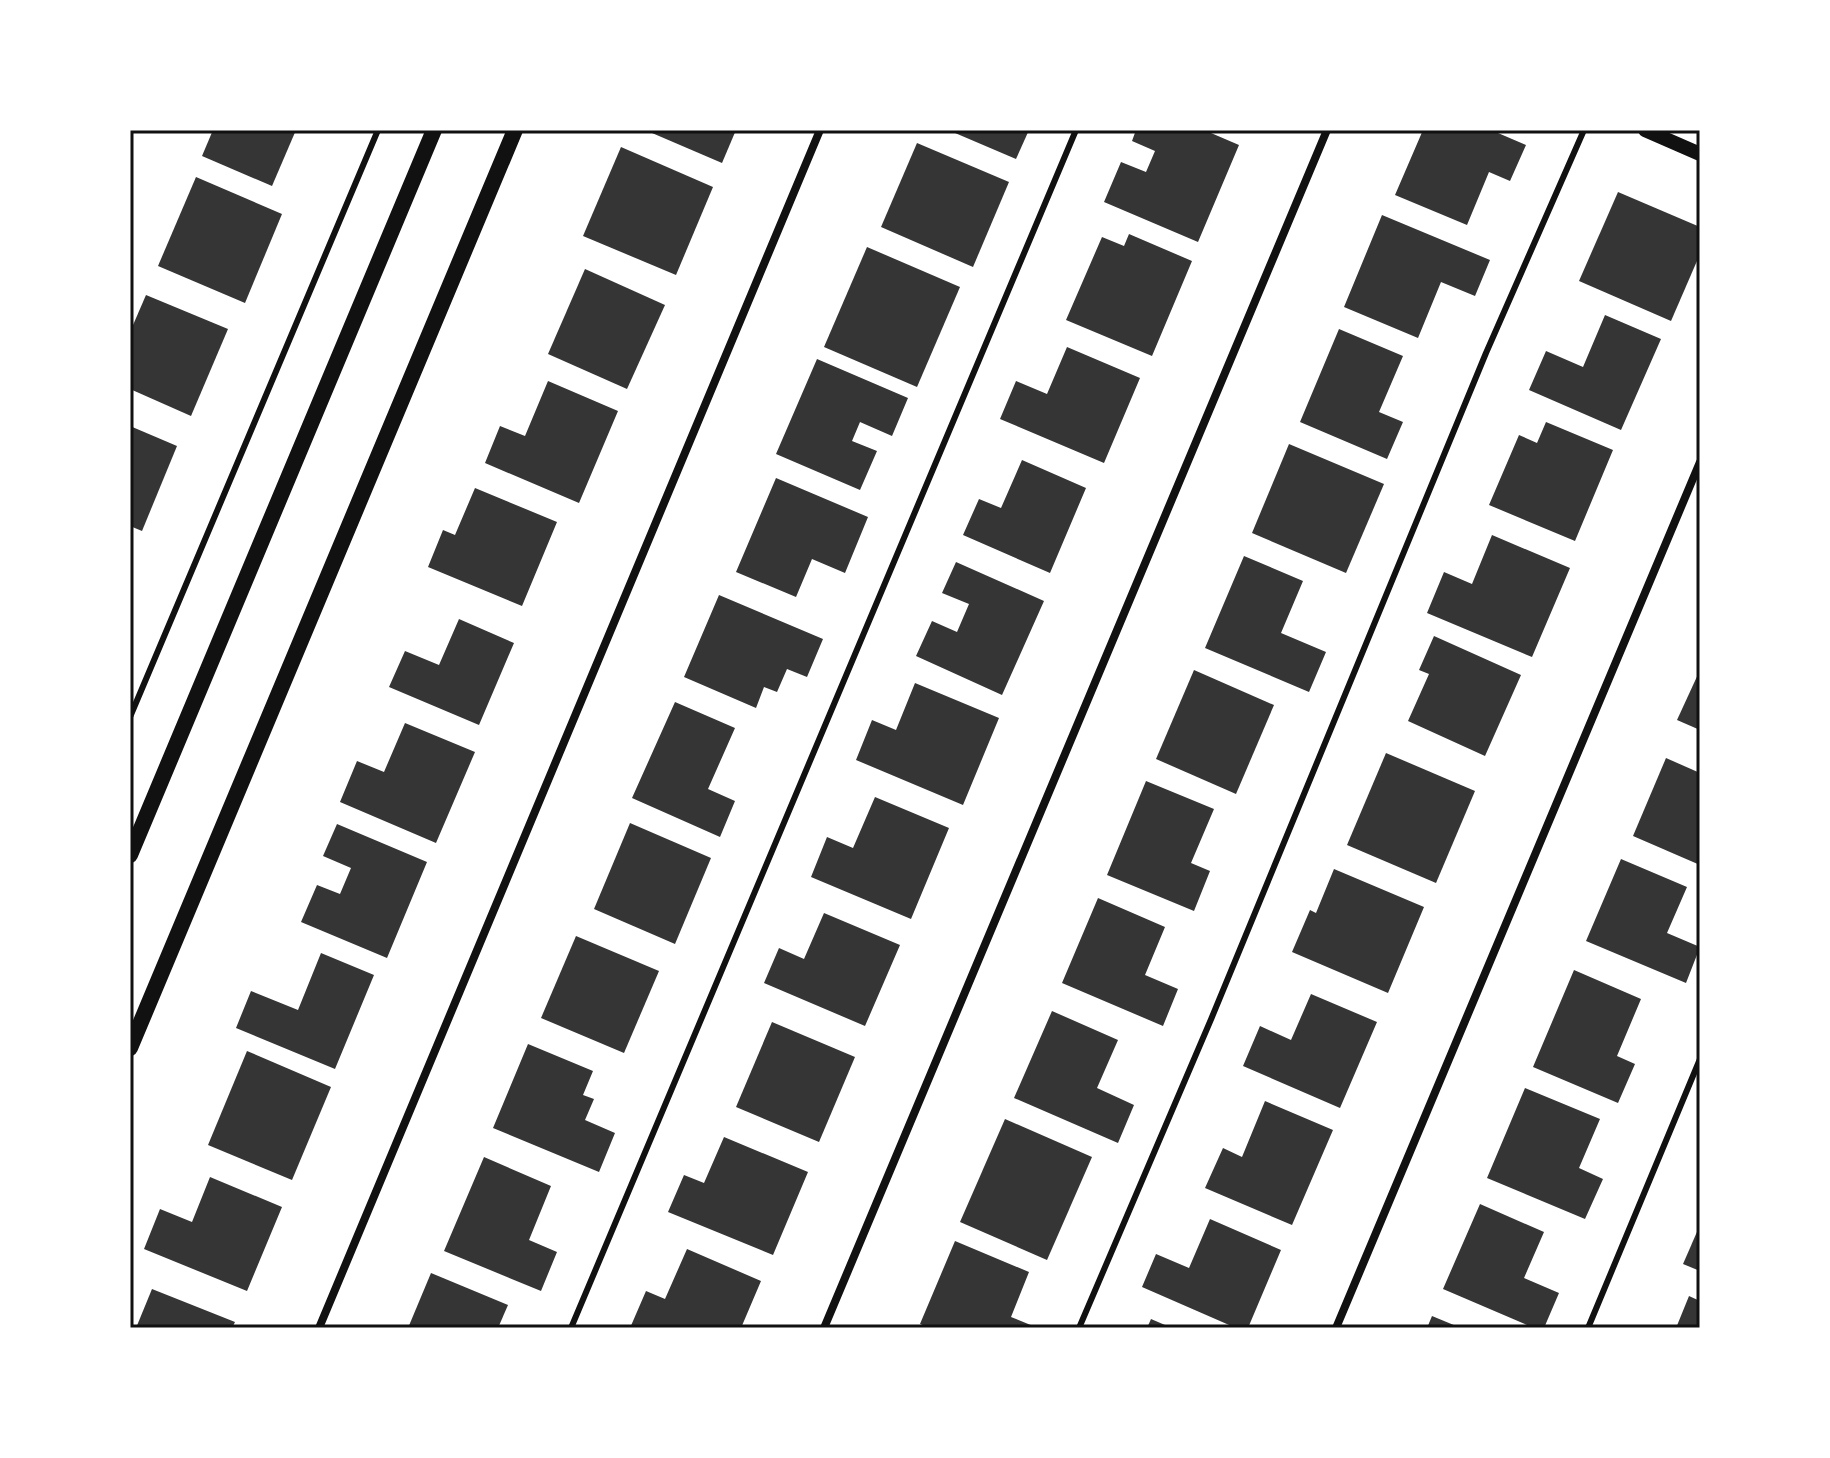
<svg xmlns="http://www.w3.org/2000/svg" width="1830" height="1458" font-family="'Exo 2',sans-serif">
	<rect width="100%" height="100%" fill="#fff"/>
	<g fill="#353535">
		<polygon points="213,130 296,130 272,186 202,156"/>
		<polygon points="645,130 736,130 722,163"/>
		<polygon points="948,130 1029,130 1016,159"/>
		<polygon points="1136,130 1204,130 1239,145 1198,242 1104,202 1121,162 1146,172 1155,151 1132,141"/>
		<polygon points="1423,130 1491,130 1526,145 1510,181 1489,172 1467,225 1395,195"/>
		<polygon points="917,143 1009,182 973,267 881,227"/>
		<polygon points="621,147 713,187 676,275 583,236"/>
		<polygon points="196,177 282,214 245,303 158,266"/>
		<polygon points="1618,192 1700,227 1700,254 1671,321 1579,281"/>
		<polygon points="1382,215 1490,260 1475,296 1441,282 1418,338 1344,307"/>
		<polygon points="1129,234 1192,261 1152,356 1066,320 1102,237 1124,246"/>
		<polygon points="867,247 960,287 917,387 824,347"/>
		<polygon points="585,269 665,305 627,389 548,354"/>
		<polygon points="146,295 228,329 191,416 130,389 130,332"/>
		<polygon points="1605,315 1661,339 1621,430 1529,390 1546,351 1583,367"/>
		<polygon points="1339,329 1403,356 1379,412 1403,422 1387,459 1300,422"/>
		<polygon points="1067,347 1140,378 1104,463 1000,419 1016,381 1047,394"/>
		<polygon points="817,359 908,398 892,436 860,422 852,441 877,451 860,490 776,454"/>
		<polygon points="548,381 618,411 579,503 485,463 500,426 525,436"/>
		<polygon points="1546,422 1613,450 1575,541 1489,505 1519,435 1537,443"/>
		<polygon points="130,426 177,446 142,531 130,526"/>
		<polygon points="1289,444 1384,484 1346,573 1252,533"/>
		<polygon points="1022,460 1086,488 1050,573 963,535 979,499 1001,508"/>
		<polygon points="776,478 868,517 845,573 812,559 796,597 736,572"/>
		<polygon points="475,488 557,522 522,606 428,567 443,530 455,535"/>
		<polygon points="1492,535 1570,568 1532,657 1427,613 1444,572 1472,584"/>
		<polygon points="1244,556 1303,581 1281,633 1326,652 1309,692 1205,648"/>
		<polygon points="956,562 1044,601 1002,695 916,656 932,621 957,632 969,604 942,593"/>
		<polygon points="719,595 823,639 807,677 787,669 777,692 764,687 756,708 684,677"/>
		<polygon points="459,619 514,643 479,725 389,687 405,651 439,665"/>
		<polygon points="1434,636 1521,675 1485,756 1408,721 1429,674 1419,670"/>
		<polygon points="1194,670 1274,705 1236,794 1156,759"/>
		<polygon points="1700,670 1700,730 1677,720"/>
		<polygon points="915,683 999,718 963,805 856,760 872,720 896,730"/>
		<polygon points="675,702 735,728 708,789 735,801 720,837 632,798"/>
		<polygon points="405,723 475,752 436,843 340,802 357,761 384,772"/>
		<polygon points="1386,753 1475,791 1436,883 1347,845"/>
		<polygon points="1666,758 1700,773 1700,865 1633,836"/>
		<polygon points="1146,781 1214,809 1191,863 1210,871 1194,911 1107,875"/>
		<polygon points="875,797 949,828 911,919 811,877 827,837 853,848"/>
		<polygon points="630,823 711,858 675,944 594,909"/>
		<polygon points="337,824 427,862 387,958 301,922 317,885 340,894 351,868 323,856"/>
		<polygon points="1621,859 1687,887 1667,933 1700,947 1686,983 1586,941"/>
		<polygon points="1334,869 1424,907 1388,993 1292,952 1310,910 1316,913"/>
		<polygon points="1098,898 1165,927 1145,975 1178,989 1163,1026 1062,983"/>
		<polygon points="824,913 900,945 865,1026 764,983 779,948 804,959"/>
		<polygon points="576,936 659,971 624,1053 541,1018"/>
		<polygon points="321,953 374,975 335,1069 236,1028 251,991 298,1010"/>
		<polygon points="1574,970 1641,999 1617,1056 1635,1064 1618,1103 1533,1067"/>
		<polygon points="1311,994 1377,1022 1340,1108 1243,1066 1260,1026 1291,1040"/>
		<polygon points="1052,1011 1118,1040 1097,1088 1134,1105 1118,1143 1014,1098"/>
		<polygon points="772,1022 855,1057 819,1142 736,1107"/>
		<polygon points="528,1044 593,1071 583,1095 594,1099 585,1120 615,1133 599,1172 493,1128"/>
		<polygon points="247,1051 331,1087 292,1180 208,1145"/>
		<polygon points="1525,1088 1600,1119 1579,1168 1603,1179 1585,1219 1487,1178"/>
		<polygon points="1265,1101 1333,1130 1292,1225 1205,1188 1223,1148 1242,1157"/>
		<polygon points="1005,1119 1092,1157 1047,1260 960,1222"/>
		<polygon points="724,1137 808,1172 773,1255 668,1212 684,1175 704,1183"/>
		<polygon points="484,1157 551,1186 529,1240 557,1252 541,1291 444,1251"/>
		<polygon points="210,1177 282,1207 247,1291 144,1249 160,1209 192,1222"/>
		<polygon points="1480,1204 1544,1232 1524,1278 1559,1293 1544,1328 1534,1328 1443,1289"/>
		<polygon points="1210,1219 1281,1250 1248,1328 1236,1328 1142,1287 1156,1254 1189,1268"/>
		<polygon points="1700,1225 1700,1271 1683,1264"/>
		<polygon points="955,1241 1029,1272 1011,1317 1038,1328 930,1328 920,1324"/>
		<polygon points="687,1249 761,1281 741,1328 630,1328 646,1291 665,1299"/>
		<polygon points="431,1273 508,1305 498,1328 408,1328"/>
		<polygon points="152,1289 235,1322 232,1328 136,1328"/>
		<polygon points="1689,1296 1700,1301 1700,1328 1676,1328"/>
		<polygon points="1432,1316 1461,1328 1427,1328"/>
		<polygon points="1151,1319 1172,1328 1147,1328"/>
	</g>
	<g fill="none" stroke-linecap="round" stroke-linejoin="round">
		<g stroke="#111" stroke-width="6">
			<polyline points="130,717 378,130"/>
			<polyline points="571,1328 1076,130"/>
			<polyline points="1079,1328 1212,1017 1486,353 1584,130"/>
			<polyline points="1588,1328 1700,1059"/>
		</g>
		<g stroke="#111" stroke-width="8">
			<polyline points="319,1328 820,130"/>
			<polyline points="824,1328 1327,130"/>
			<polyline points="1336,1328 1700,462"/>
		</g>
		<polyline stroke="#111" stroke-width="14" points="1645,130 1700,154"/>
		<g stroke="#111" stroke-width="16">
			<polyline points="130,855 434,130"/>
			<polyline points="130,1048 515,130"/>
		</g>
	</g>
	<rect width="1830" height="1458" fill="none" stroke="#ffffff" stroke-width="264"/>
	<rect x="132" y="132" width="1566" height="1194" fill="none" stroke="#111" stroke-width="3"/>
</svg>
